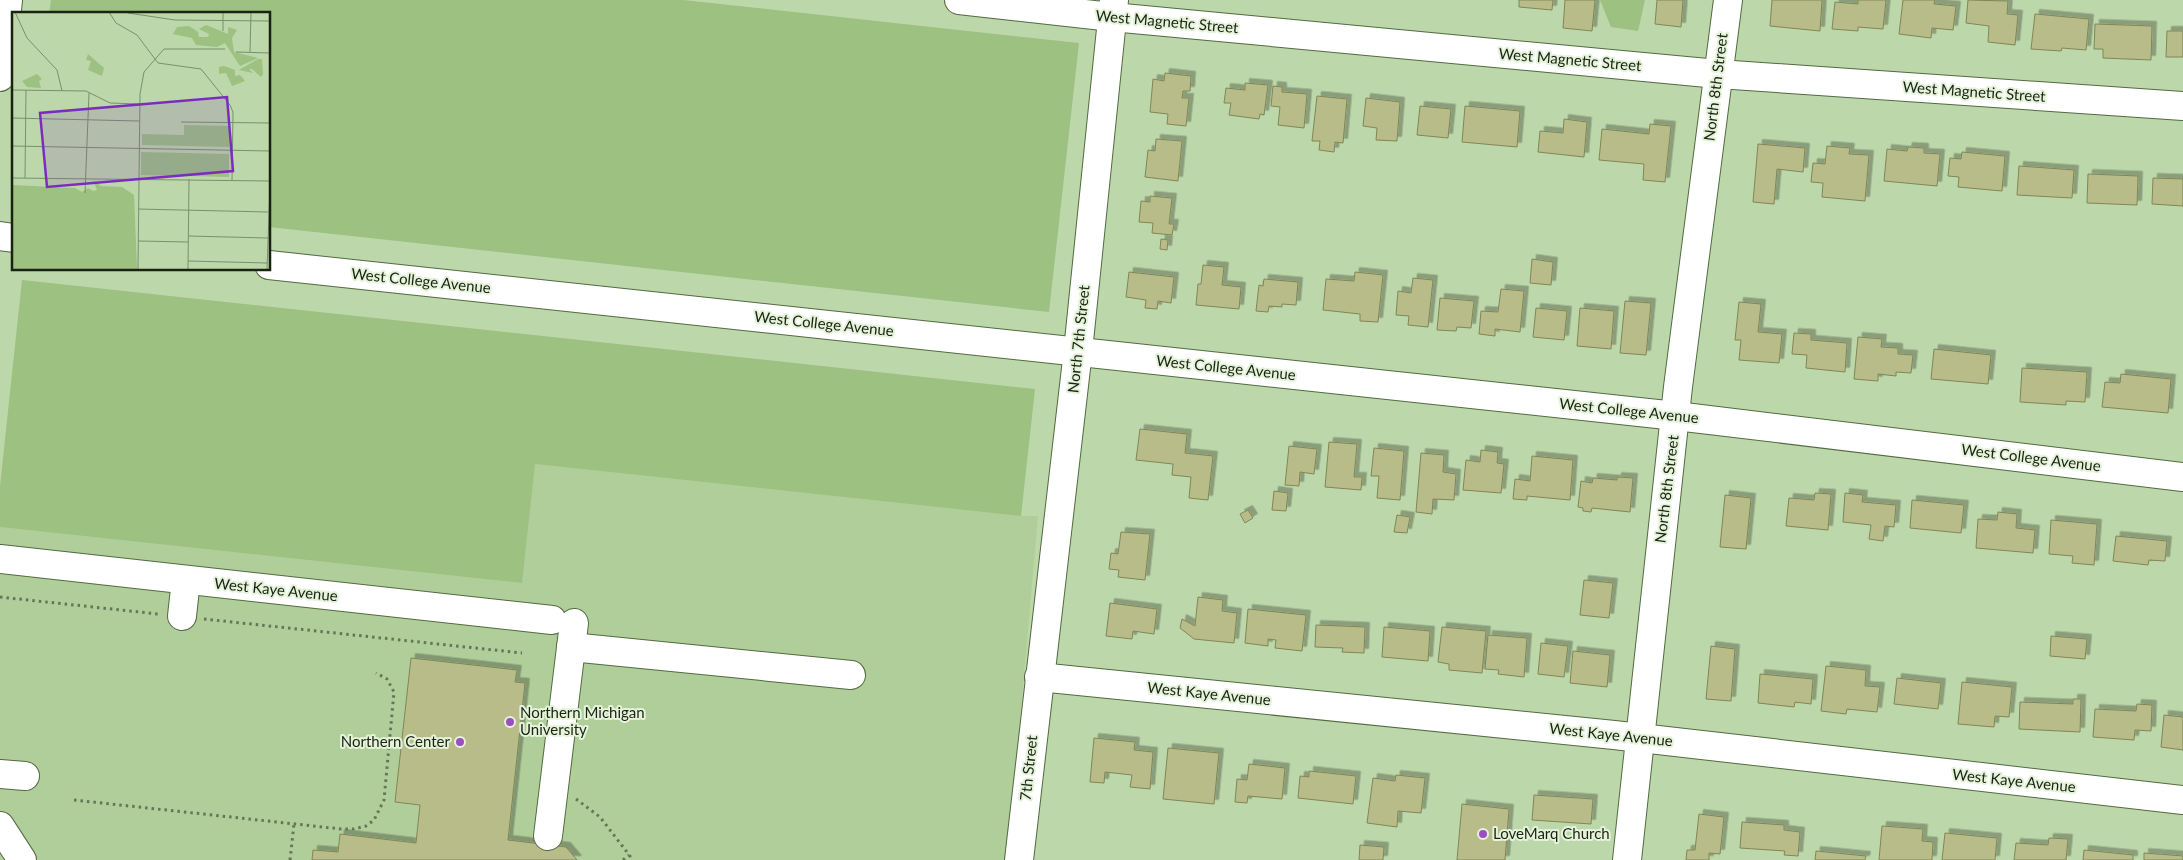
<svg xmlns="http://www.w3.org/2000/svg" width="2183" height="860" font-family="Lato,sans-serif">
	<defs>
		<filter id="shadow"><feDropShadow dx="4.5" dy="-4.5" stdDeviation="0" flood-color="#0004"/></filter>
	</defs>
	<rect width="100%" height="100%" fill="#bcd7a9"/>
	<polygon fill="#b0ce9a" points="535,464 1021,516 1038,516 1008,860 0,860 0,527 521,583"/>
	<g fill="#9cc180">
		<polygon points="51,0 683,0 1079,43 1049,312 269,227 269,14 49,14"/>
		<polygon points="1600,0 1645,0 1638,31 1611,27"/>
		<polygon points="22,280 1035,389 1021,516 535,464 522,583 0,527 0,486"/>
	</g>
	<g fill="#b7bc89" stroke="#818655" filter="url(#shadow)">
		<polygon points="1519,0 1553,0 1552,10 1519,7"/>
		<polygon points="1565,0 1595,0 1592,31 1563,28"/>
		<polygon points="1657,0 1683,0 1681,27 1655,24"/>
		<polygon points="1772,0 1822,0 1820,31 1770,26"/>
		<polygon points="1858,0 1886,0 1883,29 1858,27 1858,31 1832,29 1835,2 1858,4"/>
		<polygon points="1903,0 1935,0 1934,4 1956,6 1953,30 1932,28 1931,38 1899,34"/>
		<polygon points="1968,0 2008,1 2007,14 2018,15 2015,45 1988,42 1989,26 1966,23"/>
		<polygon points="2035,14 2089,19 2086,50 2062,48 2061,51 2031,49"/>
		<polygon points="2095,24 2152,26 2151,60 2103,58 2103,49 2094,49"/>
		<polygon points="2167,31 2183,31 2183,57 2166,57"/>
		<polygon points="1165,73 1191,76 1190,91 1183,91 1182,98 1189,98 1186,126 1167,124 1168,114 1150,112 1153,79 1164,81"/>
		<polygon points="1245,83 1268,85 1264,115 1260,114 1259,119 1229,115 1231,103 1224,103 1226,88 1245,90"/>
		<polygon points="1273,86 1282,87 1282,92 1307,94 1304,128 1278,125 1280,107 1271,106"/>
		<polygon points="1317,96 1347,99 1343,143 1335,142 1334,152 1319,150 1320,141 1312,141"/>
		<polygon points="1366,98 1400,102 1397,141 1376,140 1377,128 1363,126"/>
		<polygon points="1420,106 1451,109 1448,138 1417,135"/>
		<polygon points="1465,106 1520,111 1517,147 1462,142"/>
		<polygon points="1564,119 1587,122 1584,157 1538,152 1540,131 1563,133"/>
		<polygon points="1650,124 1671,126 1665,182 1643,180 1644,164 1599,160 1602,129 1649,134"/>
		<polygon points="1156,139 1182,141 1178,181 1145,177 1148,150 1155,151"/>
		<polygon points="1758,144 1805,148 1803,172 1777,169 1774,204 1753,202"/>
		<polygon points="1827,146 1850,148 1849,154 1869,155 1865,201 1822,197 1823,183 1811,182 1813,163 1825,164"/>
		<polygon points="1908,147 1924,148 1924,153 1940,154 1937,186 1884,181 1887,149 1907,151"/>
		<polygon points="1962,152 2005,156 2002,191 1958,187 1959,177 1948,176 1950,158 1961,159"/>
		<polygon points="2019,166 2074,170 2072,198 2017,195"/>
		<polygon points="2088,174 2138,176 2137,205 2087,203"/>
		<polygon points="2153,178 2183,179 2183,206 2152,204"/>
		<polygon points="1150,196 1172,198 1169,224 1174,224 1172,235 1152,233 1153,223 1139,222 1141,201 1150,202"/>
		<polygon points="1161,239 1168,240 1167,250 1160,249"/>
		<polygon points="1532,259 1553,262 1551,285 1530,283"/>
		<polygon points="1203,265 1224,267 1222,285 1241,287 1239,309 1196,305 1198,284 1201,284"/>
		<polygon points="1129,272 1174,277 1171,303 1158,301 1157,309 1145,308 1146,300 1126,297"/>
		<polygon points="1355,272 1383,275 1378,322 1360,321 1360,314 1323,310 1326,279 1354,281"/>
		<polygon points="1413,278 1433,280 1428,327 1408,325 1409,316 1396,315 1398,291 1411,293"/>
		<polygon points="1264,279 1298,282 1296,305 1282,304 1282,307 1269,306 1268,312 1256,311 1259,285 1263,286"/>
		<polygon points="1501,289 1524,291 1520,332 1495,329 1495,336 1479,334 1481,311 1498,312"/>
		<polygon points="1440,298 1474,301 1471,328 1457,327 1456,331 1437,330"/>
		<polygon points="1625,301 1651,303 1646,355 1620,353"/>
		<polygon points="1739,302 1761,304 1758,332 1782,334 1779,363 1739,360 1741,340 1735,340"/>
		<polygon points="1536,308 1567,311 1564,340 1533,337"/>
		<polygon points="1580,308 1614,311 1611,349 1577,346"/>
		<polygon points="1794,333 1811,334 1811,340 1847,343 1845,372 1806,368 1807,355 1792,354"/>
		<polygon points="1858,337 1882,339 1881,347 1898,348 1898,354 1913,355 1911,373 1896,372 1896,376 1878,374 1878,381 1854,379"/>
		<polygon points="1934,349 1991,355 1988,384 1931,379"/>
		<polygon points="2022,368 2087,372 2085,402 2066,401 2066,405 2020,402"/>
		<polygon points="2121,374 2171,379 2168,413 2102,407 2105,382 2120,383"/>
		<polygon points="1140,429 1187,434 1185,453 1213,456 1208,500 1189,498 1191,477 1172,475 1173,464 1136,460"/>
		<polygon points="1329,442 1357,444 1354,477 1362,477 1361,490 1325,487"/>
		<polygon points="1289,446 1317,449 1314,474 1300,472 1299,486 1285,485"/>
		<polygon points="1374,448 1404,451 1400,500 1377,498 1379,476 1371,476"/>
		<polygon points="1481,450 1498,452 1497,463 1504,464 1501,493 1463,490 1466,460 1480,462"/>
		<polygon points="1421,453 1444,455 1443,472 1456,474 1454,500 1433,499 1432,514 1416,512"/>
		<polygon points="1532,456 1573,460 1570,500 1527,496 1527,500 1513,499 1515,479 1530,481"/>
		<polygon points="1617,477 1633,478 1630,512 1592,508 1591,512 1583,511 1583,508 1578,507 1581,481 1592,483 1593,478 1617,480"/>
		<polygon points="1274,491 1288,493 1286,511 1272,510"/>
		<polygon points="1815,493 1831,494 1828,530 1786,526 1789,498 1814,500"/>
		<polygon points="1845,493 1863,495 1862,502 1896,505 1894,527 1885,526 1883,541 1869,539 1871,525 1843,522"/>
		<polygon points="1725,495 1751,498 1746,549 1720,547"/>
		<polygon points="1912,500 1964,505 1961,533 1910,528"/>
		<polygon points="1248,510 1253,518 1245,523 1240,514"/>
		<polygon points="1998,512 2017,514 2016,528 2035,530 2033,553 1976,548 1978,519 1997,520"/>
		<polygon points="1397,515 1410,517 1407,533 1394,532"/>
		<polygon points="2051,520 2097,524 2094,565 2072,563 2073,556 2049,554"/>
		<polygon points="1121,532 1150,534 1145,580 1118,577 1119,570 1109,569 1111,553 1118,554"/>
		<polygon points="2116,536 2167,541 2165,561 2149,560 2148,565 2113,561"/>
		<polygon points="1584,580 1613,583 1609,618 1580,615"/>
		<polygon points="1198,597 1223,600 1222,611 1237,613 1234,643 1194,639 1180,628 1182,619 1195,626"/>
		<polygon points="1110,603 1157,609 1154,634 1133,631 1132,639 1106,636"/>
		<polygon points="1248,609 1306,615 1302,651 1275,648 1276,640 1268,639 1268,646 1245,643"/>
		<polygon points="1316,625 1365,627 1364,653 1342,652 1343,648 1315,647"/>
		<polygon points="1384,627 1430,631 1428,661 1382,657"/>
		<polygon points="1442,627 1486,631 1482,673 1449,670 1449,664 1438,662"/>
		<polygon points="1488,635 1527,638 1524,677 1498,674 1499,670 1485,669"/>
		<polygon points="2051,636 2087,639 2085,659 2050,656"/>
		<polygon points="1541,643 1568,646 1564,677 1538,674"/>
		<polygon points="1711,646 1735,649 1731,701 1706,699"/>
		<polygon points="1573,651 1610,655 1607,687 1570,683"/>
		<polygon points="411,658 517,670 515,682 525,683 508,840 566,847 577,860 312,860 313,850 338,852 340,834 416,843 420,805 395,802"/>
		<polygon points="1826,666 1866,670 1865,686 1880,687 1877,712 1847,709 1846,714 1821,711"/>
		<polygon points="1760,674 1813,679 1811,704 1795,702 1794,707 1758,703"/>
		<polygon points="1897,678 1941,683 1938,709 1894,704"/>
		<polygon points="1962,682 2012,687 2009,717 1995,716 1994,727 1958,724"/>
		<polygon points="2073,699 2081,699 2080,732 2019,729 2020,702 2073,704"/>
		<polygon points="2137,704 2152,705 2151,731 2135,730 2134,740 2093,737 2095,709 2136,711"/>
		<polygon points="2164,715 2183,717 2183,750 2161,747"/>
		<polygon points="1094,738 1135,742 1134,750 1153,752 1150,789 1130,787 1132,775 1105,772 1104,783 1090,782"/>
		<polygon points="1168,748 1219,753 1214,804 1163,799"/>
		<polygon points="1249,764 1285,768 1282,799 1248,796 1247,803 1235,802 1237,779 1247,780"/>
		<polygon points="1309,771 1356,776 1353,804 1298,798 1300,776 1309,777"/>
		<polygon points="1396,775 1425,778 1421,813 1398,811 1397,827 1367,823 1373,778 1395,781"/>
		<polygon points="1534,795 1593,799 1591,824 1532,820"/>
		<polygon points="1462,804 1509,809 1505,860 1457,860"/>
		<polygon points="1699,814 1724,817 1720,854 1709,853 1709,860 1686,860 1687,850 1695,850"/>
		<polygon points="1742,822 1784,825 1784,830 1800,832 1798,856 1784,855 1785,851 1740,848"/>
		<polygon points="1882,826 1923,829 1922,841 1933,842 1932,860 1879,860"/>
		<polygon points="1945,833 1997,838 1995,860 1942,860"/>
		<polygon points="2049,838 2068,839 2066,860 2014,860 2016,843 2048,845"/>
		<polygon points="1360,845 1384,847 1383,860 1359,860"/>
		<polygon points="2084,850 2133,855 2133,860 2083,860"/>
		<polygon points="1816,851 1866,856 1865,860 1815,860"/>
		<polygon points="2144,853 2183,856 2183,860 2144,860"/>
	</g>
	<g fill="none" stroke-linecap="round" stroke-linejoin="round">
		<defs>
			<g id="minor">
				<polyline points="959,0 1112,17 1718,74 2183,106"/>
				<polyline points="0,77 8,0"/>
				<polyline points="0,236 14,238"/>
				<polyline points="269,265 1676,416 2183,477"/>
				<polyline points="0,559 552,620"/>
				<polyline points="182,616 186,580"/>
				<polyline points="571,647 851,675"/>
				<polyline points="1039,677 1614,735 2183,800"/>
				<polyline points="0,774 25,776"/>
				<polyline points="0,826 22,860"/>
				<polyline points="548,836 574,623"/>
				<polyline points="1019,860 1078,351 1114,0"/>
				<polyline points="1627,860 1678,387 1728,0"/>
			</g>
		</defs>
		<use href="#minor" stroke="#536a41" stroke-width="30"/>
		<g stroke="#647658" stroke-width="3" stroke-dasharray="2.5 4" stroke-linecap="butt">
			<polyline points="0,597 158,614"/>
			<polyline points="204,619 522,653"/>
			<polyline points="576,799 600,817 633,860"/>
			<polyline points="74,800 341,829 354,829 366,826 374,820 384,800 394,692 387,679 376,673"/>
			<polyline points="290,860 294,824"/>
			<polyline points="623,860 629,855"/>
		</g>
		<use href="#minor" stroke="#fff" stroke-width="28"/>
	</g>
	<g fill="#9a4fc1" stroke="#e5f3db" stroke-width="2">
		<circle cx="510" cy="722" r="5"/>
		<circle cx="460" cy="742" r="5"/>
		<circle cx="1483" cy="834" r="5"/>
	</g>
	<g text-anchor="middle" stroke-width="4" stroke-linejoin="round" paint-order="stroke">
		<g font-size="15" fill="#192312" stroke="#e5f3db">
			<text transform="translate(1167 22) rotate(5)" y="5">West Magnetic Street</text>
			<text transform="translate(1570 60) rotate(5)" y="5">West Magnetic Street</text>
			<text transform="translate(1716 87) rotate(-83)" y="5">North 8th Street</text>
			<text transform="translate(1974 92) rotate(4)" y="5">West Magnetic Street</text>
			<text transform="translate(421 281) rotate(6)" y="5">West College Avenue</text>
			<text transform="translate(824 324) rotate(6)" y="5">West College Avenue</text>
			<text transform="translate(1079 339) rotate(-84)" y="5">North 7th Street</text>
			<text transform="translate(1226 368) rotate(6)" y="5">West College Avenue</text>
			<text transform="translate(1629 411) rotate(6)" y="5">West College Avenue</text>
			<text transform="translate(2031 458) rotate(7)" y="5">West College Avenue</text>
			<text transform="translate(1667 489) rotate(-83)" y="5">North 8th Street</text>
			<text transform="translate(276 590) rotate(6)" y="5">West Kaye Avenue</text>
			<text transform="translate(1209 694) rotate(6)" y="5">West Kaye Avenue</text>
			<text transform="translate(1611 735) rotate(6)" y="5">West Kaye Avenue</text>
			<text transform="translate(1029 768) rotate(-84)" y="5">7th Street</text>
			<text transform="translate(2014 781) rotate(6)" y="5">West Kaye Avenue</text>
		</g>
		<g font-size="15" fill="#192312" stroke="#e5f3db" text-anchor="start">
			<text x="520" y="718">Northern Michigan<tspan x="520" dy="17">University</tspan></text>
			<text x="450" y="747" text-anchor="end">Northern Center</text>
			<text x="1493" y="839">LoveMarq Church</text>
		</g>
	</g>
	<g transform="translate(12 12)">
		<rect width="258" height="258" fill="#bcd7a9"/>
		<path d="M194 13 216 22V15L225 18 220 26 222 40 246 46 228 54 213 31 205 35 184 33 180 26 161 22 165 15 177 14 186 20 187 25H196L197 22 187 17ZM76 42 92 56 90 64 76 58 79 49 74 48ZM246 47H250L251 62 249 65 240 57H237L241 61 227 58ZM212 54 223 58V64L228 63 233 69 220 74 214 61 207 62V55ZM25 62 30 67 27 69 29 76 15 75 10 69ZM172 113 218 114 217 135 130 133V122L172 123ZM129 140 217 142V165L129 163ZM81 168 89 174 110 175 122 183 125 257H0V173L63 176 70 180 76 176 81 179 85 178Z" fill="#9cc180"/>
		<path fill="none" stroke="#7b8f6d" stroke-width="1" d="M3 0 15 26 45 58 50 79M97 0 104 11 125 23 146 51 189 57 218 93 221 100 220 168M211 0V19M116 1 163 8 258 9M224 40 258 41M238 40 239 0M0 78 74 79 98 91 128 92M0 106 127 109M169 110 258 111M0 134 258 139M0 166 258 169M13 166 14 78M73 181 77 81M126 197 256 200M176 224 256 226M126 229 176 230M176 249 255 251M126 257 128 82 132 60 152 37H213M176 257 177 167M255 257 258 175"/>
		<path fill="#7b2cbf" fill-opacity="0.15" stroke="#7b2cbf" stroke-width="2.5" d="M215 85 221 159 35 175 28 101Z"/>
		<rect width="258" height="258" fill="none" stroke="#192312" stroke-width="2.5"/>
	</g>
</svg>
